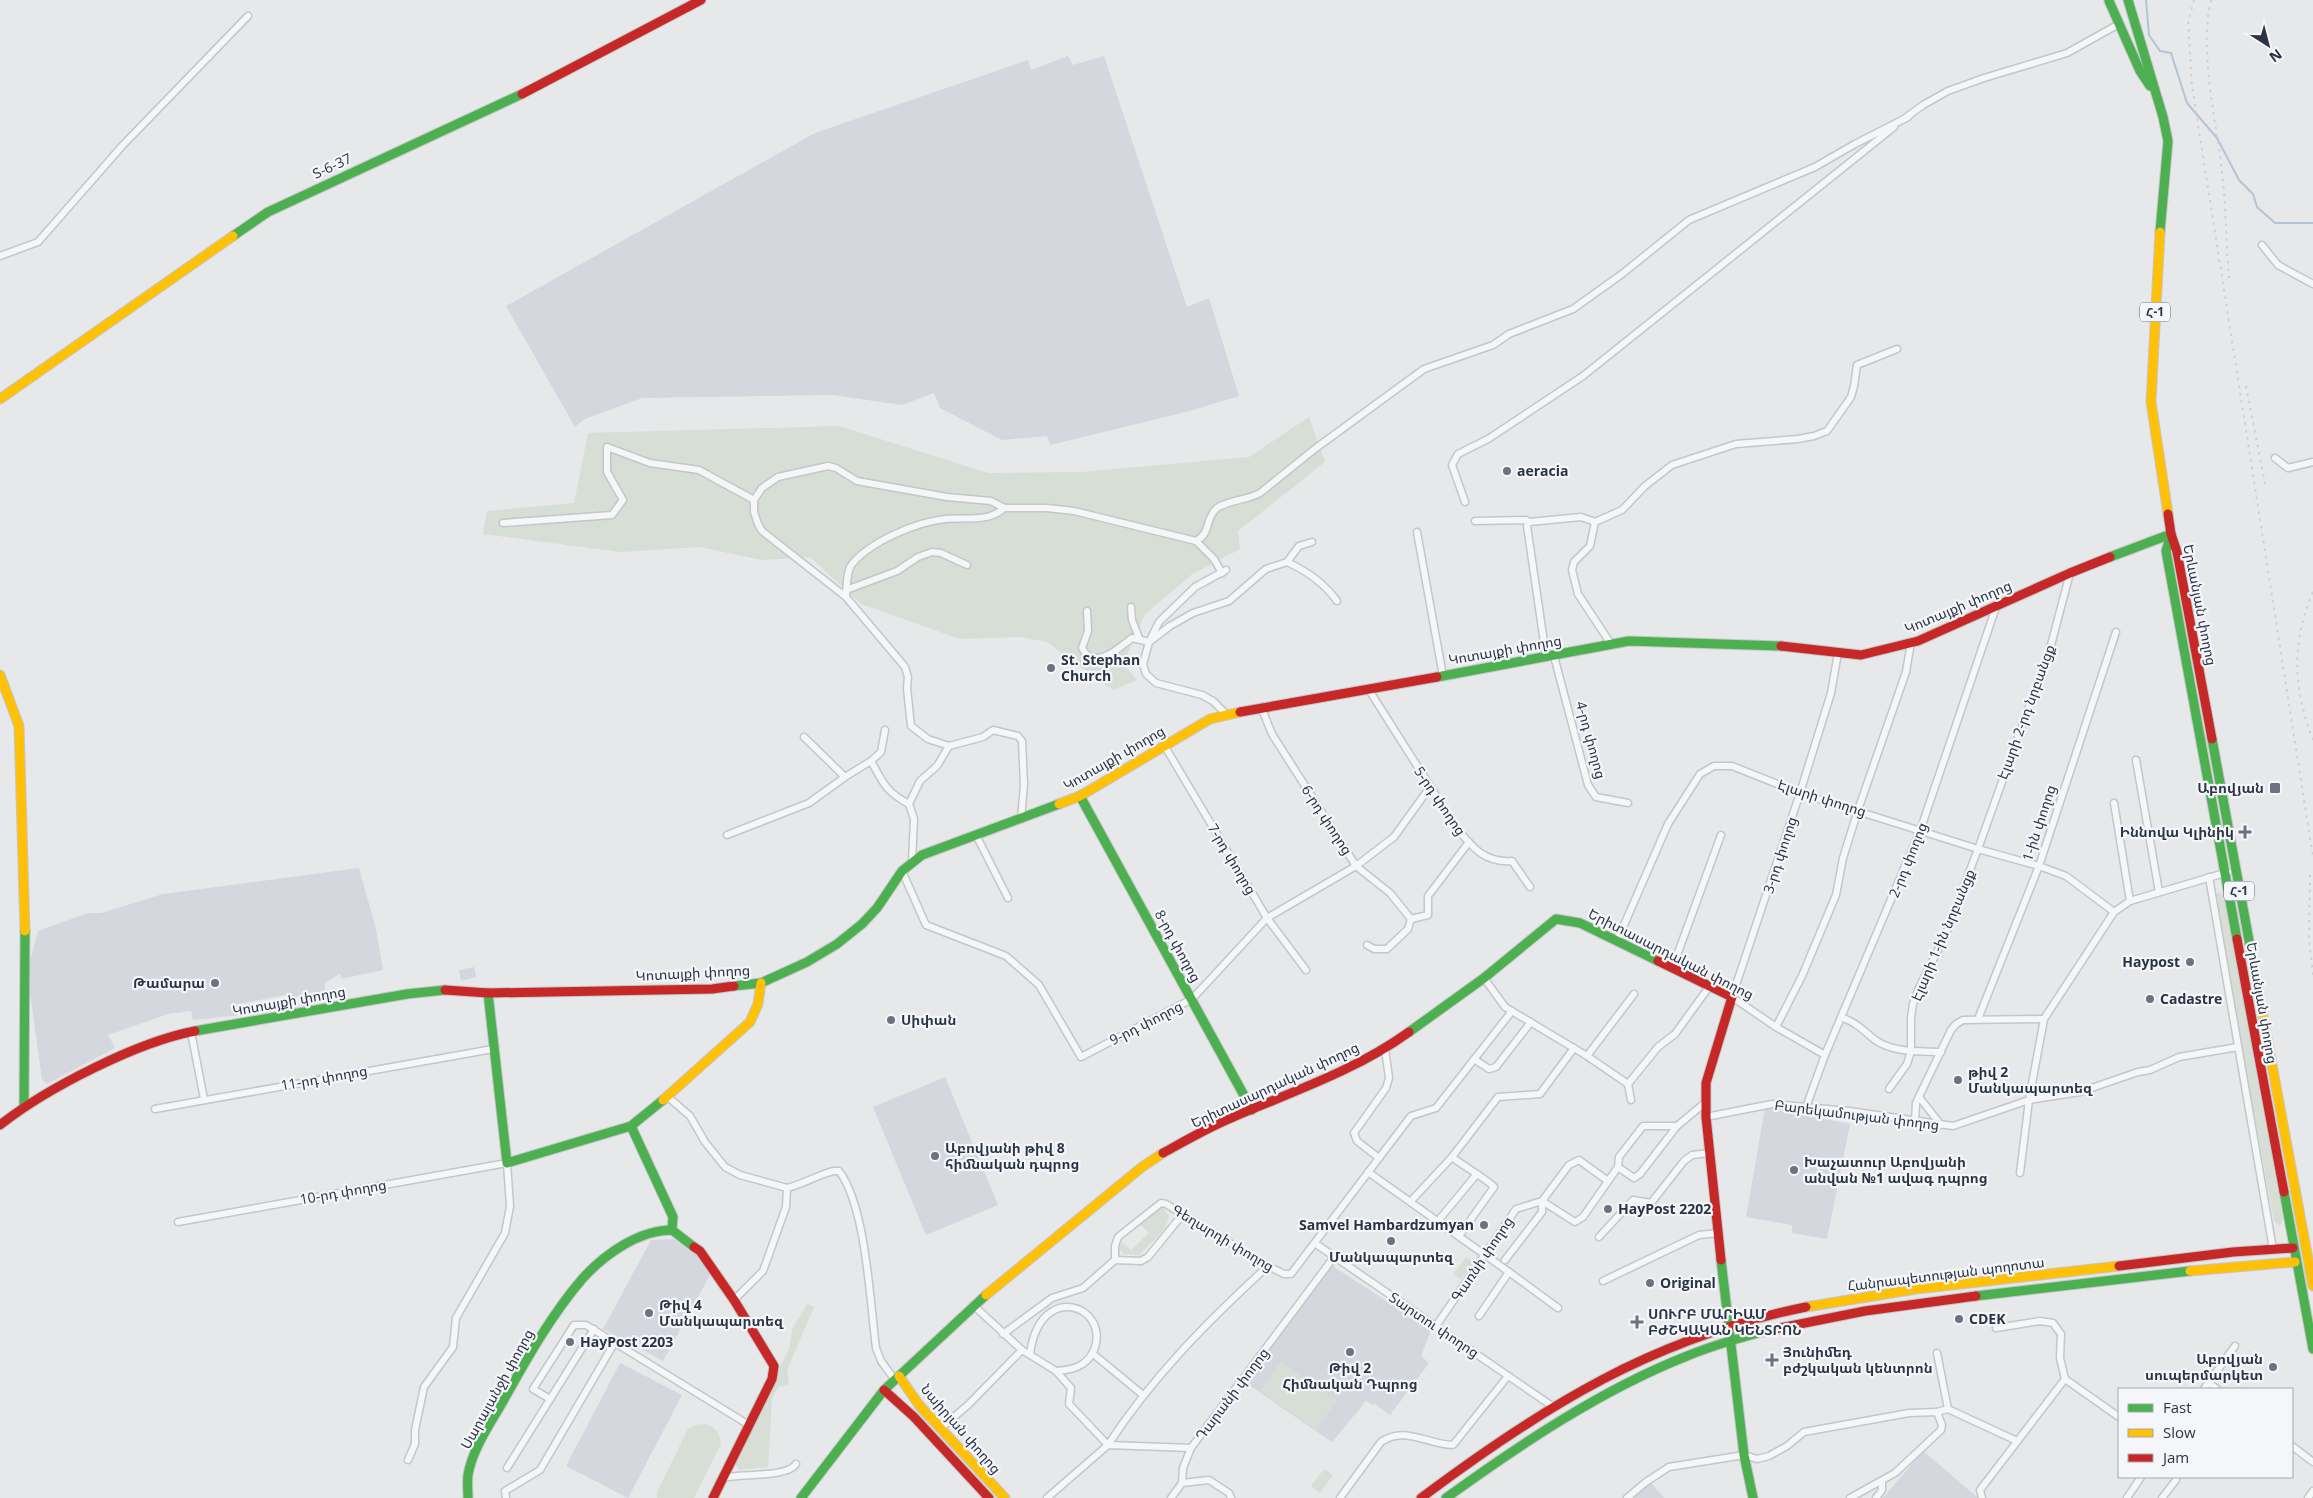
<svg xmlns="http://www.w3.org/2000/svg" width="2313" height="1498" font-family="'Open Sans','Noto Sans Armenian',sans-serif">
	<rect width="100%" height="100%" fill="#e6e8ea"/>
	<g fill="#d4d7dd">
		<polygon points="1068,56 1073,65 1104,56 1187,307 1209,298 1239,396 1186,412 1050,445 1047,436 1002,440 940,408 934,393 902,405 832,395 642,398 585,419 575,427 506,306 815,133 1028,60 1031,70"/>
		<polygon points="359,868 376,929 383,970 341,979 340,974 324,983 326,993 291,998 290,994 239,1004 240,1015 193,1020 191,1011 168,1014 108,1035 115,1048 47,1084 42,1080 27,971 38,931 88,913 101,913 163,894"/>
		<polygon points="474,967 476,977 461,981 459,970"/>
		<polygon points="945,1077 998,1205 926,1235 873,1107"/>
		<polygon points="1765,1108 1850,1124 1827,1239 1792,1233 1792,1225 1746,1217"/>
		<polygon points="674,1239 699,1255 707,1266 710,1275 663,1361 603,1329 651,1240"/>
		<polygon points="1331,1265 1431,1330 1421,1356 1429,1363 1390,1415 1375,1404 1372,1405 1366,1401 1332,1442 1246,1383"/>
		<polygon points="620,1363 682,1395 628,1498 566,1466"/>
		<polygon points="1923,1451 1978,1498 1883,1498"/>
		<polygon points="1649,1480 1664,1498 1627,1498"/>
	</g>
	<g fill="#d6ded6">
		<polygon points="1309,417 1325,462 1238,531 1240,549 1191,575 1145,614 1123,664 1137,680 1113,690 1047,642 1020,637 960,639 861,604 810,557 762,560 699,547 621,552 483,534 487,511 574,503 588,433 839,426 988,473 1081,472 1249,457"/>
		<polygon points="2219,892 2224,895 2283,1219 2280,1226 2274,1221 2214,899 2214,895"/>
		<path d="M1163 1208 1169 1216C1166 1232 1150 1244 1139 1255L1124 1254 1119 1248 1122 1242 1131 1250 1149 1233 1140 1224 1158 1209Z"/>
		<polygon points="1466,1257 1474,1262 1461,1279 1453,1274"/>
		<polygon points="807,1304 814,1307 787,1370 789,1382 787,1385 778,1387 772,1399 768,1467 739,1470 735,1463 738,1454 789,1349 792,1330"/>
		<polygon points="1281,1361 1337,1401 1316,1430 1260,1391"/>
		<polygon points="915,1407 999,1498 995,1498 913,1409"/>
		<path d="M705 1424C715 1427 720 1433 721 1444L694 1498H657V1492L688 1429 696 1425Z"/>
		<polygon points="1324,1469 1333,1475 1320,1493 1311,1486"/>
	</g>
	<g fill="none" stroke-linecap="round" stroke-linejoin="round">
		<polyline stroke="#b4c4d5" stroke-width="2" points="2146,0 2149,35 2160,51 2171,53 2187,103 2217,138 2239,180 2253,194 2257,207 2275,223 2313,223"/>
		<defs>
			<g id="street">
				<polyline points="1904,119 1923,105 1948,91 1984,78 2067,53 2119,24"/>
				<polyline points="2262,245 2278,265 2313,284"/>
				<polyline points="0,256 38,242 123,145 248,16"/>
				<polyline points="2275,458 2288,468 2313,462"/>
				<polyline points="1465,502 1452,465 1458,454 1488,439 1583,376 1894,127"/>
				<polyline points="1475,521 1526,520 1529,522"/>
				<polyline points="503,523 612,515 623,500 607,472 607,447 650,463 699,470 754,500"/>
				<polyline points="1417,532 1443,676"/>
				<polyline points="1287,562 1299,546 1312,542"/>
				<path d="M1222 573 1214 559 1196 541C1212 532 1204 521 1216 509 1224 501 1248 500 1260 493L1316 448 1424 369 1493 345 1509 334 1573 309 1622 274 1689 220 1815 167 1855 144 1908 117"/>
				<polyline points="846,590 897,571 918,557 932,552 941,553 967,565"/>
				<path d="M846 597C847 587 846 572 852 564 871 541 917 522 945 519 965 517 988 523 1004 508"/>
				<polyline points="1131,607 1132,620 1139,638"/>
				<path d="M1087 611 1088 631 1082 648C1094 672 1120 647 1132 638L1149 642 1159 622 1195 587 1226 570"/>
				<polyline points="1611,644 1578,594 1572,570 1574,562 1590,546 1595,522 1622,510 1645,486 1672,465 1736,444 1798,439 1814,436 1827,431 1851,397 1854,386 1857,365 1897,349"/>
				<polyline points="1546,656 1527,526 1529,522 1581,517 1595,522"/>
				<polyline points="1554,656 1588,785 1596,797 1628,803"/>
				<path d="M1369 690 1456 827C1472 847 1484 863 1512 861L1530 887"/>
				<polyline points="1261,707 1272,734 1356,866 1390,893 1411,919"/>
				<path d="M1226 714 1213 701 1202 695 1156 683 1146 674 1143 664 1149 642 1170 626 1193 613 1229 601 1266 569 1287 562C1307 571 1324 583 1337 601"/>
				<polyline points="804,737 845,777"/>
				<polyline points="1164,745 1267,918 1306,970"/>
				<polyline points="2136,760 2159,892"/>
				<path d="M871 761C883 783 886 792 909 804"/>
				<polyline points="2114,803 2130,901"/>
				<polyline points="1021,819 1024,784 1022,741 1018,736 993,730 983,737 949,746 928,739 911,726 907,688 908,677 905,667 846,597 762,531 758,524 754,512 754,500 762,488 778,477 828,466 836,468 857,481 947,497 991,501 1004,508 1047,508 1074,511 1196,541"/>
				<polyline points="727,835 809,803 845,777 871,761 881,752 885,730"/>
				<polyline points="976,835 1008,898"/>
				<polyline points="912,862 914,819 909,804 920,781 937,766 949,746"/>
				<polyline points="902,871 926,925 1006,956 1039,985 1081,1057 1192,999 1267,918 1356,866 1394,837 1430,787"/>
				<polyline points="2209,877 2273,1249"/>
				<polyline points="1617,941 1668,824 1700,774 1714,766 1732,766 1800,793 1978,849 2039,866 2066,876 2114,912"/>
				<polyline points="1367,945 1374,949 1387,949 1408,929 1411,919 1428,915 1428,896 1469,842"/>
				<polyline points="1672,969 1721,835"/>
				<polyline points="1484,978 1505,1007 1587,1056 1628,1084"/>
				<path d="M1843 1018C1857 1023 1864 1031 1875 1040 1894 1053 1919 1051 1941 1052"/>
				<polyline points="1978,1019 2039,866 2116,632"/>
				<polyline points="1776,1027 1802,976 1836,895 1843,858 1858,810 1906,672 1911,642"/>
				<polyline points="191,1032 204,1099"/>
				<polyline points="1825,1055 1776,1027 1732,997 1800,793 1831,693 1838,653"/>
				<polyline points="1587,1056 1634,994"/>
				<polyline points="1474,1059 1489,1069 1496,1067 1531,1022"/>
				<polyline points="1889,1089 1907,1064 1911,1051 1911,1018 1913,1004 1918,990 1945,936 1978,849 2051,645 2070,573"/>
				<polyline points="668,1097 690,1116 705,1142 725,1167 740,1175 787,1188"/>
				<polyline points="1919,1097 1941,1125"/>
				<polyline points="1631,1100 1628,1084 1658,1047 1675,1034 1709,987"/>
				<polyline points="1806,1107 1825,1055 1920,831 1996,607"/>
				<polyline points="155,1109 493,1049"/>
				<polyline points="1706,1117 1772,1104 1849,1111 1953,1126 2029,1100 2080,1092 2138,1072 2150,1070 2179,1057 2238,1047"/>
				<polyline points="1915,1121 1916,1103 1951,1030 1956,1024 1963,1020 2044,1019"/>
				<path d="M1452 1157C1459 1163 1492 1183 1494 1187L1459 1236"/>
				<polyline points="1379,1158 1411,1116 1436,1108 1512,1011"/>
				<polyline points="1618,1167 1619,1157 1643,1126 1677,1126"/>
				<polyline points="1368,1172 1509,1272 1479,1316"/>
				<polyline points="2020,1173 2029,1100 2044,1019 2114,912 2130,901 2228,872"/>
				<polyline points="1411,1201 1452,1157 1498,1097 1540,1094 1574,1048"/>
				<polyline points="1438,1221 1476,1175"/>
				<polyline points="178,1222 507,1163 510,1206 505,1233 456,1318 453,1347 424,1387 415,1430 415,1444 408,1460"/>
				<polyline points="1599,1237 1633,1200 1651,1203 1684,1161 1692,1155 1709,1153"/>
				<polyline points="1316,1244 1552,1406"/>
				<polyline points="1115,1260 1141,1261 1148,1257 1183,1214"/>
				<polyline points="1505,1260 1542,1212 1542,1201 1569,1165 1579,1160 1608,1181"/>
				<polyline points="1509,1272 1558,1308"/>
				<polyline points="1603,1281 1699,1235 1718,1233"/>
				<path d="M734 1300 763 1271 786 1207 787 1188C802 1185 829 1169 839 1171 866 1206 870 1302 876 1348L881 1361 895 1380"/>
				<path d="M973 1305 1022 1350 1056 1371 1071 1388 1069 1404 1108 1445C1152 1377 1209 1320 1268 1266"/>
				<polyline points="1436,1326 1516,1209 1542,1201 1575,1222 1583,1217 1618,1167 1634,1178 1640,1174 1677,1126 1706,1102"/>
				<polyline points="1003,1334 1052,1298 1083,1288 1115,1260 1115,1246 1118,1237 1161,1203 1166,1204 1268,1266 1284,1274 1291,1274 1379,1158 1357,1141 1354,1133 1386,1088 1389,1078 1385,1049"/>
				<polyline points="1092,1353 1143,1395"/>
				<path d="M1030 1354C1040 1279 1111 1306 1094 1350 1087 1366 1073 1370 1056 1371"/>
				<polyline points="2065,1379 2119,1417"/>
				<polyline points="2208,1382 2217,1389"/>
				<polyline points="2204,1389 2235,1346"/>
				<polyline points="550,1399 533,1389 574,1325 586,1325 749,1425"/>
				<polyline points="1948,1409 2017,1441"/>
				<polyline points="940,1429 968,1405 1022,1350"/>
				<polyline points="2292,1446 2313,1462"/>
				<polyline points="507,1468 594,1329"/>
				<path d="M723 1478C740 1473 787 1478 796 1464"/>
				<polyline points="1182,1483 1183,1468 1191,1448"/>
				<polyline points="506,1498 505,1491 540,1470 615,1342"/>
				<polyline points="1047,1498 1108,1445 1191,1448 1334,1257"/>
				<polyline points="1171,1498 1182,1483 1209,1480 1229,1493 1231,1498"/>
				<path d="M1340 1498 1381 1442C1405 1425 1428 1445 1453 1445L1508 1376"/>
				<polyline points="1627,1498 1646,1482 1669,1467 1744,1455 1757,1459 1769,1456 1787,1446 1804,1432 1909,1413 1937,1412"/>
				<polyline points="1850,1498 1895,1473 1941,1430 1942,1425 1937,1412 1948,1409 1937,1353"/>
				<polyline points="1876,1498 1882,1490 1882,1481"/>
				<polyline points="1982,1498 1980,1490 2065,1379 2060,1358 2061,1334 2053,1323 2040,1321 1996,1328"/>
				<polyline points="2127,1498 2141,1477"/>
				<polyline points="2162,1498 2176,1480 2176,1477"/>
				<polyline points="2308,1498 2313,1491"/>
			</g>
			<g id="fast">
				<polyline points="2128,0 2163,117 2168,141 2160,232"/>
				<polyline points="2109,1 2140,71 2150,86"/>
				<polyline points="233,236 268,212 522,94"/>
				<polyline points="2171,534 2166,551 2237,939"/>
				<polyline points="2110,557 2171,534"/>
				<polyline points="1437,677 1629,641 1781,646"/>
				<polyline points="2212,739 2257,984"/>
				<polyline points="1080,796 1252,1110"/>
				<polyline points="734,986 761,983 807,962 837,944 862,924 877,908 902,871 922,855 1059,804"/>
				<polyline points="488,993 507,1163 631,1126 663,1100"/>
				<polyline points="195,1031 407,994 445,990"/>
				<polyline points="1409,1032 1484,978 1556,919 1580,923 1658,961"/>
				<polyline points="24,1106 25,931"/>
				<polyline points="631,1126 673,1217 672,1230"/>
				<polyline points="2284,1192 2313,1349"/>
				<polyline points="1721,1260 1744,1455 1753,1498"/>
				<polyline points="1976,1296 2190,1271"/>
				<path d="M468 1498C468 1491 467 1482 468 1475 472 1450 490 1424 502 1403 526 1360 551 1315 583 1278 605 1254 639 1230 672 1230L694 1247"/>
				<polyline points="801,1498 884,1390 986,1295"/>
				<path d="M1446 1498C1521 1444 1601 1390 1687 1356 1714 1345 1742 1337 1770 1330"/>
			</g>
			<g id="slow">
				<polyline points="2160,232 2151,402 2168,514"/>
				<polyline points="0,399 233,236"/>
				<polyline points="0,675 19,726 25,931"/>
				<polyline points="1059,804 1080,796 1210,719 1240,712"/>
				<polyline points="2257,984 2313,1286"/>
				<polyline points="663,1100 750,1022 758,1004 761,983"/>
				<polyline points="2190,1271 2295,1262"/>
				<polyline points="986,1295 1142,1167 1163,1153"/>
				<polyline points="1806,1307 1916,1289 2119,1266"/>
				<polyline points="899,1376 919,1405 1005,1498"/>
			</g>
			<g id="jam">
				<polyline points="522,94 701,0"/>
				<polyline points="2168,514 2171,534 2177,552 2212,739"/>
				<polyline points="1781,646 1861,655 1918,641 2070,573 2110,557"/>
				<polyline points="1240,712 1437,677"/>
				<polyline points="2237,939 2284,1192"/>
				<polyline points="1658,961 1732,997 1706,1083 1706,1117 1721,1260"/>
				<polyline points="445,990 488,993 712,989 734,986"/>
				<path d="M0 1125C47 1088 137 1042 195 1031"/>
				<path d="M1163 1153C1185 1141 1207 1128 1231 1118 1291 1092 1355 1071 1409 1032"/>
				<polyline points="694,1247 700,1251 734,1300 774,1366 772,1379 713,1498"/>
				<polyline points="2119,1266 2233,1252 2293,1248"/>
				<polyline points="1770,1330 1865,1311 1976,1296"/>
				<polyline points="884,1390 914,1417 989,1498"/>
				<path d="M1421 1498C1544 1406 1653 1338 1806 1307"/>
			</g>
		</defs>
		<use href="#street" stroke="#c4c6c8" stroke-width="9"/>
		<use href="#fast" stroke="#c4c6c8" stroke-width="11"/>
		<use href="#slow" stroke="#c4c6c8" stroke-width="11"/>
		<use href="#jam" stroke="#c4c6c8" stroke-width="11"/>
		<use href="#street" stroke="#f5f6f7" stroke-width="6"/>
		<use href="#fast" stroke="#4caf50" stroke-width="9"/>
		<use href="#slow" stroke="#ffc107" stroke-width="9"/>
		<use href="#jam" stroke="#c62828" stroke-width="9"/>
		<g stroke="#cecfd2" stroke-width="2" stroke-dasharray="2.5 5" stroke-linecap="butt">
			<polyline points="2194,0 2188,21 2192,86 2313,857"/>
			<path d="M2211 0C2199 50 2216 120 2222 171 2226 206 2226 242 2229 278"/>
			<polyline points="2246,386 2266,489"/>
			<path d="M2313 592C2291 643 2293 688 2313 740"/>
			<polyline points="2310,875 2309,938 2313,975"/>
		</g>
	</g>
	<g fill="#6c737f" stroke="#f4f6f9" stroke-width="2">
		<circle cx="1507" cy="471" r="5"/>
		<circle cx="1051" cy="668" r="5"/>
		<rect x="2269" y="782" width="12" height="12" rx="2.5"/>
		<path d="M2242.5 824.5h5v5h5v5h-5v5h-5v-5h-5v-5h5z"/>
		<circle cx="2190" cy="962" r="5"/>
		<circle cx="215" cy="983" r="5"/>
		<circle cx="2150" cy="999" r="5"/>
		<circle cx="891" cy="1020" r="5"/>
		<circle cx="1958" cy="1080" r="5"/>
		<circle cx="935" cy="1156" r="5"/>
		<circle cx="1794" cy="1170" r="5"/>
		<circle cx="1608" cy="1209" r="5"/>
		<circle cx="1484" cy="1225" r="5"/>
		<circle cx="1391" cy="1241" r="5"/>
		<circle cx="1650" cy="1283" r="5"/>
		<circle cx="649" cy="1313" r="5"/>
		<circle cx="1959" cy="1319" r="5"/>
		<path d="M1634.5 1314.5h5v5h5v5h-5v5h-5v-5h-5v-5h5z"/>
		<circle cx="570" cy="1342" r="5"/>
		<circle cx="1350" cy="1352" r="5"/>
		<path d="M1769.5 1352.5h5v5h5v5h-5v5h-5v-5h-5v-5h5z"/>
		<circle cx="2273" cy="1367" r="5"/>
	</g>
	<g text-anchor="middle" stroke-width="4.5" stroke-linejoin="round" paint-order="stroke">
		<g fill="#f4f6f9" stroke="#676e7b" stroke-width="1">
			<rect x="2140" y="302.5" width="30" height="19" rx="4"/>
			<rect x="2224" y="881.5" width="30" height="19" rx="4"/>
		</g>
		<g font-size="12" font-weight="bold" fill="#2b3445">
			<text x="2155" y="316">Հ-1</text>
			<text x="2239" y="895">Հ-1</text>
		</g>
		<g font-size="14" fill="#2b3445" stroke="#f4f6f9">
			<text transform="translate(332 166) rotate(-25)" y="5">Տ-6-37</text>
			<text transform="translate(2200 605) rotate(79)" y="5">Երևանյան փողոց</text>
			<text transform="translate(1958 607) rotate(-23)" y="5">Կոտայքի փողոց</text>
			<text transform="translate(1505 650) rotate(-10)" y="5">Կոտայքի փողոց</text>
			<text transform="translate(2026 712) rotate(-70)" y="5">Էլարի 2-րդ նրբանցք</text>
			<text transform="translate(1591 740) rotate(75)" y="5">4-րդ փողոց</text>
			<text transform="translate(1114 758) rotate(-30)" y="5">Կոտայքի փողոց</text>
			<text transform="translate(1822 798) rotate(18)" y="5">Էլարի փողոց</text>
			<text transform="translate(1440 801) rotate(56)" y="5">5-րդ փողոց</text>
			<text transform="translate(1327 820) rotate(57)" y="5">6-րդ փողոց</text>
			<text transform="translate(2039 823) rotate(-72)" y="5">1-ին փողոց</text>
			<text transform="translate(1780 855) rotate(-72)" y="5">3-րդ փողոց</text>
			<text transform="translate(1232 859) rotate(59)" y="5">7-րդ փողոց</text>
			<text transform="translate(1908 860) rotate(-68)" y="5">2-րդ փողոց</text>
			<text transform="translate(1943 935) rotate(-67)" y="5">Էլարի 1-ին նրբանցք</text>
			<text transform="translate(1178 946) rotate(61)" y="5">8-րդ փողոց</text>
			<text transform="translate(1671 954) rotate(27)" y="5">Երիտասարդական փողոց</text>
			<text transform="translate(693 973) rotate(-3)" y="5">Կոտայքի փողոց</text>
			<text transform="translate(289 1001) rotate(-10)" y="5">Կոտայքի փողոց</text>
			<text transform="translate(2262 1003) rotate(80)" y="5">Երևանյան փողոց</text>
			<text transform="translate(1146 1023) rotate(-27)" y="5">9-րդ փողոց</text>
			<text transform="translate(324 1078) rotate(-10)" y="5">11-րդ փողոց</text>
			<text transform="translate(1275 1085) rotate(-25)" y="5">Երիտասարդական փողոց</text>
			<text transform="translate(1857 1115) rotate(7)" y="5">Բարեկամության փողոց</text>
			<text transform="translate(343 1192) rotate(-10)" y="5">10-րդ փողոց</text>
			<text transform="translate(1223 1238) rotate(31)" y="5">Գեղարդի փողոց</text>
			<text transform="translate(1482 1259) rotate(-56)" y="5">Գառնի փողոց</text>
			<text transform="translate(1946 1274) rotate(-7)" y="5">Հանրապետության պողոտա</text>
			<text transform="translate(1434 1325) rotate(34)" y="5">Տարտու փողոց</text>
			<text transform="translate(497 1389) rotate(-61)" y="5">Սարալանջի փողոց</text>
			<text transform="translate(1232 1394) rotate(-53)" y="5">Դարանի փողոց</text>
			<text transform="translate(961 1429) rotate(49)" y="5">Նաիրյան փողոց</text>
		</g>
		<g font-size="14" font-weight="bold" fill="#2b3445" stroke="#f4f6f9" text-anchor="start">
			<text x="1517" y="476">aeracia</text>
			<text x="1061" y="665">St. Stephan<tspan x="1061" dy="16">Church</tspan></text>
			<text x="2264" y="793" text-anchor="end">Աբովյան</text>
			<text x="2234" y="837" text-anchor="end">Իննովա Կլինիկ</text>
			<text x="2180" y="967" text-anchor="end">Haypost</text>
			<text x="205" y="988" text-anchor="end">Թամարա</text>
			<text x="2160" y="1004">Cadastre</text>
			<text x="901" y="1025">Սիփան</text>
			<text x="1968" y="1077">թիվ 2<tspan x="1968" dy="16">Մանկապարտեզ</tspan></text>
			<text x="945" y="1153">Աբովյանի թիվ 8<tspan x="945" dy="16">հիմնական դպրոց</tspan></text>
			<text x="1804" y="1167">Խաչատուր Աբովյանի<tspan x="1804" dy="16">անվան №1 ավագ դպրոց</tspan></text>
			<text x="1618" y="1214">HayPost 2202</text>
			<text x="1474" y="1230" text-anchor="end">Samvel Hambardzumyan</text>
			<text x="1391" y="1262" text-anchor="middle">Մանկապարտեզ</text>
			<text x="1660" y="1288">Original</text>
			<text x="659" y="1310">Թիվ 4<tspan x="659" dy="16">Մանկապարտեզ</tspan></text>
			<text x="1648" y="1319">ՍՈՒՐԲ ՄԱՐԻԱՄ<tspan x="1648" dy="16">ԲԺՇԿԱԿԱՆ ԿԵՆՏՐՈՆ</tspan></text>
			<text x="1969" y="1324">CDEK</text>
			<text x="580" y="1347">HayPost 2203</text>
			<text x="1783" y="1357">Յունիմեդ<tspan x="1783" dy="16">բժշկական կենտրոն</tspan></text>
			<text x="2263" y="1364" text-anchor="end">Աբովյան<tspan x="2263" dy="16">սուպերմարկետ</tspan></text>
			<text x="1350" y="1373" text-anchor="middle">Թիվ 2<tspan x="1350" dy="16">Հիմնական Դպրոց</tspan></text>
		</g>
	</g>
	<rect x="2118" y="1388" width="175" height="90" fill="#f4f6f9" stroke="#a4a8b1"/>
	<rect x="2128" y="1404" width="25" height="8" fill="#4caf50" stroke="#a4a8b1"/>
	<text x="2163" y="1413" font-size="15" fill="#2b3445">Fast</text>
	<rect x="2128" y="1429" width="25" height="8" fill="#ffc107" stroke="#a4a8b1"/>
	<text x="2163" y="1438" font-size="15" fill="#2b3445">Slow</text>
	<rect x="2128" y="1454" width="25" height="8" fill="#c62828" stroke="#a4a8b1"/>
	<text x="2163" y="1463" font-size="15" fill="#2b3445">Jam</text>
	<g transform="translate(2268 45) rotate(144)" stroke="#f4f6f9" stroke-width="4" paint-order="stroke">
	<path d="M0-4L9 19L0 12L-9 19Z" fill="#2b3445"/>
	<text y="-8" font-size="14" font-weight="bold" text-anchor="middle" fill="#2b3445">N</text>
	</g>
</svg>
